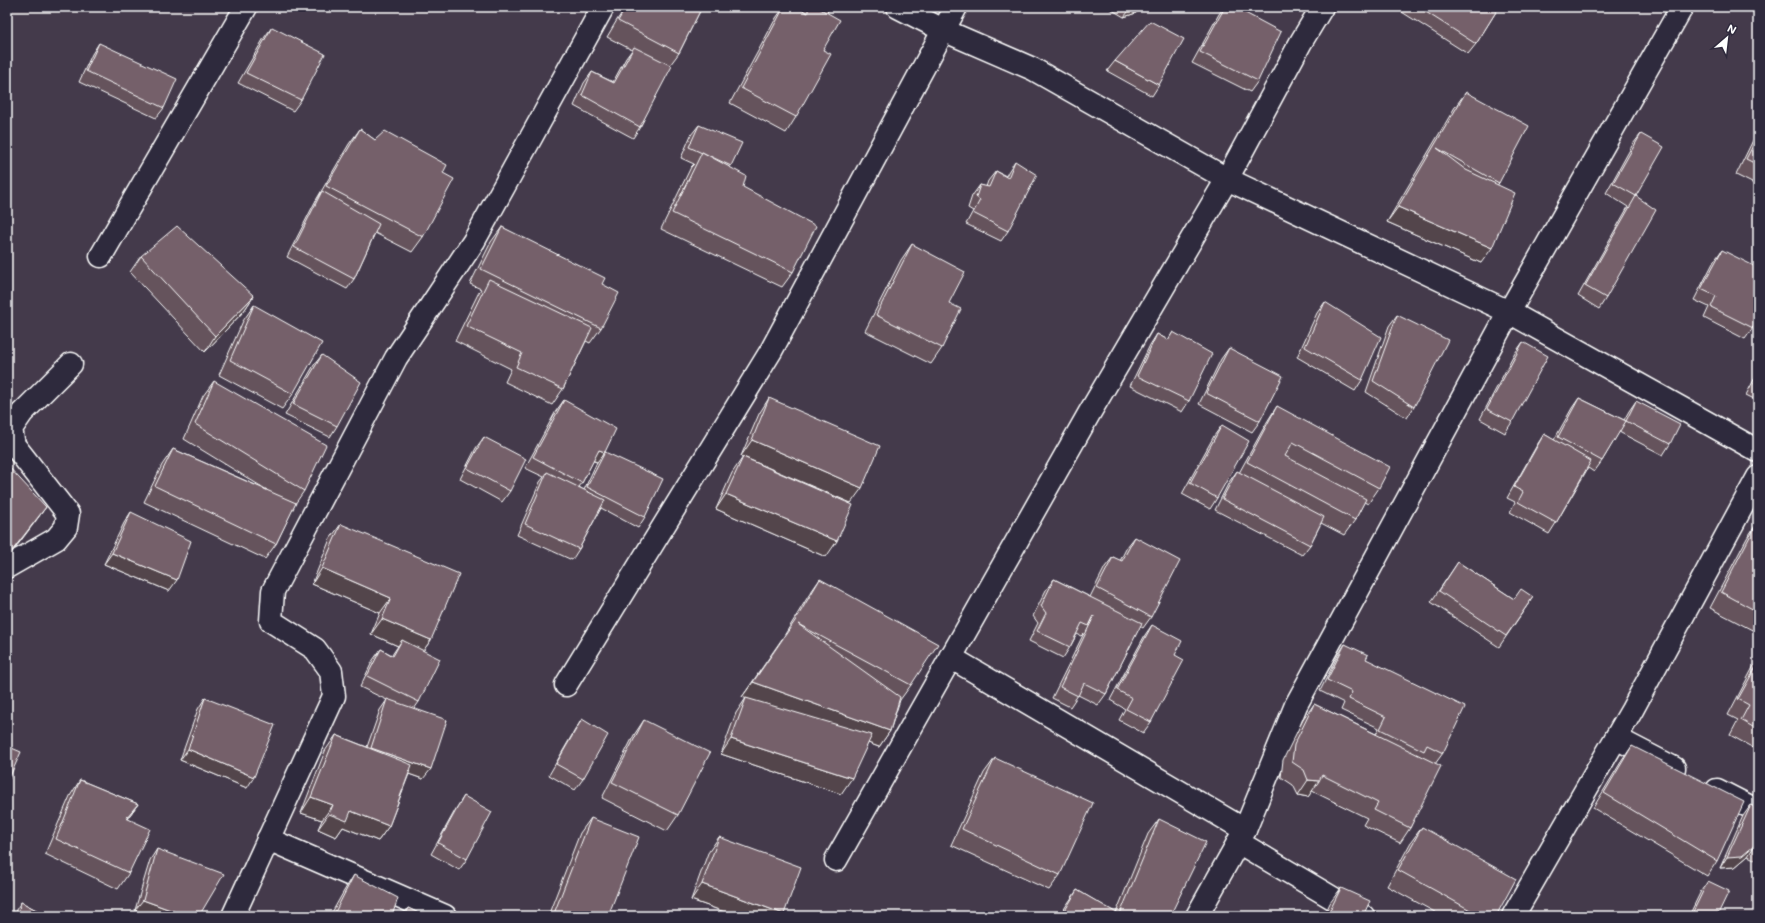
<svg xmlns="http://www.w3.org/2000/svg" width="1765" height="923" font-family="Mali,sans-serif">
	<rect width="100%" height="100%" fill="#443a4b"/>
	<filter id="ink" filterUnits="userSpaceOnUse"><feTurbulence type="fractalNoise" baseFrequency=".025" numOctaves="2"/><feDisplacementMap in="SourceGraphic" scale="8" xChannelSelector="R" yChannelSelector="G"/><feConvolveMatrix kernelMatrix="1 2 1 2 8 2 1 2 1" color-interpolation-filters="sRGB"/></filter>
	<g filter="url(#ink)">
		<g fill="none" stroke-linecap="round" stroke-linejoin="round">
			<defs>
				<g id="street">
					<polyline points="898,7 943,30 1033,69 1227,179 1509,312 1758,451"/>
					<polyline points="101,256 246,7"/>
					<polyline points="7,567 56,539 66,527 68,514 14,445 11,429 22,413 71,364"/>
					<polyline points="950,657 1245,830"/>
					<polyline points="566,685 771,351 956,7"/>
					<polyline points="1616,738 1674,768"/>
					<polyline points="1717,790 1758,811"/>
					<polyline points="268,839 445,916"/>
					<polyline points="1238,842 1363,916"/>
					<polyline points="836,860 1090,412 1227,179 1301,42 1322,7"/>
					<polyline points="233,916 334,696 331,671 315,649 271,621 273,591 396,358 474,241 603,7"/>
					<polyline points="1197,916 1245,830 1296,705 1509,312 1682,7"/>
					<polyline points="1513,916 1632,710 1758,477"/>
				</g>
			</defs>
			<use href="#street" stroke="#fff" stroke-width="25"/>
			<use href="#street" stroke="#2f2a3d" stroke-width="22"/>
		</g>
		<g fill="#65535c" stroke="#fff" fill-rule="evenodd">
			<polygon points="39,7 45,7 43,9"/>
			<polygon points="626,7 641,9 642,7 702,7 679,53 670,65 640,127 633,138 574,106 584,83 592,72 613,82 626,58 632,50 607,37 617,20"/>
			<polygon points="784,7 796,7 803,11 805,9 800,7 831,7 827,12 823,50 796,117 786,133 730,103 776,18"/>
			<polygon points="1107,7 1141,7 1136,13 1124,17"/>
			<polygon points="1224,7 1234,7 1258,81 1250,92 1192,63 1219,14"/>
			<polygon points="1394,7 1499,7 1476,44 1468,54"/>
			<polygon points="272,27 301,100 293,111 238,83 264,38"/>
			<polygon points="99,43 164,108 156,118 79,82 92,54"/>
			<polygon points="1115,61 1159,85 1152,96 1107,71"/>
			<polygon points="1466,92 1499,183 1498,184 1481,263 1387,222 1455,107"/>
			<polygon points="699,125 731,166 730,167 793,272 782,287 661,229 691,167 694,164 681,158 691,135"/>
			<polygon points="360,129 375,140 443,173 423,237 412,252 375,233 354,279 347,289 287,257 315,202 349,144"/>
			<polygon points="1758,130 1758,186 1736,175"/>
			<polygon points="1641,134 1636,196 1606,298 1599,309 1578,296 1628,207 1606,193 1633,144"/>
			<polygon points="1015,161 1008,231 1001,241 966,224 973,211 968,208 972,196 980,185 986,187 988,181 996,171 1006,176 1008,172"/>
			<polygon points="502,227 602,284 601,328 590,343 586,341 563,389 552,405 505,382 511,369 455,341 478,294 481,289 470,284 491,242"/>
			<polygon points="912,244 949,303 942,348 931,364 865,331 901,260"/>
			<polygon points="1722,250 1753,328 1745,339 1704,318 1709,307 1694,300 1714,261"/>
			<polygon points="141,256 254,296 243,312 205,352 130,272"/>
			<polygon points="1325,302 1362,380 1355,391 1297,357 1317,313"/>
			<polygon points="254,305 293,394 282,409 219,375 243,321"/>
			<polygon points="1397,315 1414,407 1407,418 1366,392 1389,326"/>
			<polygon points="1173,332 1189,401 1182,412 1130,386 1150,345 1157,334 1168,340"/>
			<polygon points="1523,342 1512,422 1505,433 1480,419 1515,353"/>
			<polygon points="1229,348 1260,421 1252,432 1199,404 1221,359"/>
			<polygon points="322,355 337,426 330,437 285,415 314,365"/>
			<polygon points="1758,372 1758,401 1746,395"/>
			<polygon points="214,381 304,491 295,504 276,544 265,559 144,502 162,465 173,449 267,490 184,439 203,396"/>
			<polygon points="769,398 851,503 741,456 759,414"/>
			<polygon points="1579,398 1624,420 1629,411 1636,401 1670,444 1663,455 1619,432 1602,461 1594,472 1588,468 1556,523 1549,534 1510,512 1515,502 1507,498 1537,445 1544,434 1554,440 1572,408"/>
			<path d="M564 400 605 452 645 517 638 528 601 508 579 549 572 560 517 535 540 482 544 477 525 468 556 411ZM593 461 597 462 584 490 579 487 582 483Z"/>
			<polygon points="1277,406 1379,488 1368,504 1364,502 1355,520 1344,535 1321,523 1310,545 1302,555 1215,510 1229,482 1237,471 1239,473 1267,422"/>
			<polygon points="1222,425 1217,498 1210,509 1182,494 1214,436"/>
			<polygon points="484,437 510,491 502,502 460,479 476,448"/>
			<polygon points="743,457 826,557 716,509 732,473"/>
			<polygon points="131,512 169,591 104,564 124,523"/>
			<polygon points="1757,523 1758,523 1758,633 1710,608 1747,538"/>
			<polygon points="341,524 431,640 423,651 419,702 414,709 423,779 409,774 389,826 378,841 343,827 336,837 318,829 322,820 301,813 325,751 336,735 367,747 380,710 387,700 360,687 373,660 381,649 392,655 398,646 371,634 380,613 312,584 330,539"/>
			<polygon points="1135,537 1151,617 1143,628 1140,626 1106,694 1098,705 1078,695 1070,707 1052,698 1084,633 1081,636 1077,634 1070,647 1063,658 1029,641 1038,623 1033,616 1046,590 1054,579 1090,597 1105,567 1113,557 1120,561 1127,547"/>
			<polygon points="1458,562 1514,599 1533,597 1499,647 1431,602"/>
			<polygon points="820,579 911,685 900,700 890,731 879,747 868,743 841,794 721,754 736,713 746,698 742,697 784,636 809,595"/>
			<polygon points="1152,625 1175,655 1151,722 1143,733 1119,720 1125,709 1110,700 1145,635"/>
			<polygon points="1345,644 1366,659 1443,753 1435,764 1410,828 1400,843 1363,825 1367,818 1312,791 1308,797 1298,795 1293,785 1281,777 1283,760 1303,720 1314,704 1376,734 1379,728 1341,710 1344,703 1320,691 1338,655"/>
			<polygon points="1758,658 1758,749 1757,750 1730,735 1738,720 1728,715"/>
			<polygon points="205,698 247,788 180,760 198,709"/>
			<polygon points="582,719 583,779 575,790 549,775 575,730"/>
			<polygon points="644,720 678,815 667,831 602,798 634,735"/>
			<polygon points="1632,746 1717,861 1707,876 1593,808 1621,762"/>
			<polygon points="995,758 1060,875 1049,890 951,845 984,773"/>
			<polygon points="80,780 138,804 127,819 129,873 118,889 45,854 70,796"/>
			<polygon points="464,796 467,859 459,870 431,854 457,807"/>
			<polygon points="1751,805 1758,809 1758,861 1748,856 1735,867 1720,868 1743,816"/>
			<polygon points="591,818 608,916 548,916 580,833"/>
			<polygon points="1159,819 1170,916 1060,916 1066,906 1077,890 1116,913 1148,834"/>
			<polygon points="1422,827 1496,916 1442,916 1387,886 1411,842"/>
			<polygon points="719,837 784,914 783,916 736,916 691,900 708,853"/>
			<polygon points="157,849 199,916 151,916 135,910 150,860"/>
			<polygon points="354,875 392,916 330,916 344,891"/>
			<polygon points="1708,881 1717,916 1689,916 1701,891"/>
			<polygon points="1341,888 1363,916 1324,916 1330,903"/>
			<polygon points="21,902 48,916 13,916 14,913"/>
			<polygon points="408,908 425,916 403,916"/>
		</g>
		<g fill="#52444b" stroke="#fff">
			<polygon points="1132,7 1141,7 1136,13 1124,17"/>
			<polygon points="1398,207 1492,248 1481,263 1387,222"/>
			<polygon points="254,296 243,312 205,352 215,336"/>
			<polygon points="752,440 862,488 851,503 741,456"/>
			<polygon points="599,450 605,452 597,462 592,460"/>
			<polygon points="726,494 837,541 826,557 716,509"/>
			<polygon points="46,507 35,522 7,559 7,558"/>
			<polygon points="112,553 177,580 169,591 104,564"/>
			<polygon points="322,568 391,598 380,613 312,584"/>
			<polygon points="382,619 431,640 420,655 402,640 398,646 371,634"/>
			<polygon points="753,682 890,731 879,747 742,697"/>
			<polygon points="731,739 852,778 841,794 721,754"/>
			<polygon points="371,748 431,769 423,779 363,758"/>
			<polygon points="188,749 254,777 247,788 180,760"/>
			<polygon points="1308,780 1319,781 1308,797 1298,795"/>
			<polygon points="311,797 333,805 322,820 301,813"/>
			<polygon points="138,804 127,819 126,818"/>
			<polygon points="351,811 389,826 378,841 343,827 336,837 318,829 329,814"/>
			<polygon points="1755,845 1748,856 1735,867 1720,868 1727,857"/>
			<polygon points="702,884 784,914 783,916 736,916 691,900"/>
			<polygon points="143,900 187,916 151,916 135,910"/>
		</g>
		<g fill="#75616b" stroke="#fff">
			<polygon points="626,7 636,7 643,9 644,7 702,7 679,53 618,21"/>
			<polygon points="784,7 796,7 808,13 808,7 817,7 840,20 823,50 831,54 796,117 741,88"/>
			<polygon points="1225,7 1234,7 1281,32 1258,81 1200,52"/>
			<polygon points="1418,7 1499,7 1476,44"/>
			<polygon points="1150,21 1184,39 1159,85 1115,61"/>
			<polygon points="272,27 325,54 301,100 246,73"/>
			<polygon points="99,43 177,79 164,108 86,71"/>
			<polygon points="634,47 672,66 640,127 582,95 592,72 614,83"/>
			<polygon points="1466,92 1529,126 1499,183 1437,148 1466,170 1515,193 1492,248 1398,207"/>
			<polygon points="699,125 742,143 731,166 714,158 702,152 702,153 689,147"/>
			<polygon points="360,129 375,140 385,131 447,165 443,173 454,179 423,237 326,186"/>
			<polygon points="1641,134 1664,147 1636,196 1613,183"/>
			<polygon points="1758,136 1758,165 1746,159"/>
			<polygon points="702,152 746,176 743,187 816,226 793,272 672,213"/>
			<polygon points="1015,161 1037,175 1008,231 973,213 980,200 976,197 980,185 989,187 996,171 1008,178"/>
			<polygon points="322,191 379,224 354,279 294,247"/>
			<polygon points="1636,196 1656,210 1606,298 1585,286"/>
			<polygon points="177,226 254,296 215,336 141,256"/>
			<polygon points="502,227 605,278 602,284 619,293 601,328 481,269"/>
			<polygon points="912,244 965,272 949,303 961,309 942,348 876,315"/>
			<polygon points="1722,250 1758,268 1758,319 1753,328 1711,307 1716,296 1701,289"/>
			<polygon points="489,279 592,328 563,389 516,367 522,353 466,326"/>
			<polygon points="1325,302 1381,337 1362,380 1305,347"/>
			<polygon points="254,305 322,343 293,394 230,360"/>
			<polygon points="1397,315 1448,340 1414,407 1373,381"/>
			<polygon points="1173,332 1212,354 1189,401 1137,376 1157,334 1168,340"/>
			<polygon points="1523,342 1548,356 1512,422 1487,409"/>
			<polygon points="1229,348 1283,376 1260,421 1206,393"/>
			<polygon points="322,355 361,382 337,426 293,404"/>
			<polygon points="1758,376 1758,387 1754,384"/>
			<polygon points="214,381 326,445 304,491 195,424"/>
			<polygon points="769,398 880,446 862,488 752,440"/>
			<polygon points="1579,398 1626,421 1602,461 1558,437"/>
			<polygon points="564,400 616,429 605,452 599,450 582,483 533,457"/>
			<polygon points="1636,401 1680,424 1670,444 1626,421"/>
			<polygon points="1277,406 1390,467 1379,488 1293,442 1285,456 1366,499 1355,520 1247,462"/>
			<polygon points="1222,425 1249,441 1217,498 1190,483"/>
			<polygon points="1544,434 1591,461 1556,523 1518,502 1523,492 1514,487"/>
			<polygon points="484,437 526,459 510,491 467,468"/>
			<polygon points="173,449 296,503 276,544 155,486"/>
			<polygon points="605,452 663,479 645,517 587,487"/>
			<polygon points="743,457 853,505 837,541 726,494"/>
			<polygon points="7,465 46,507 8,556 7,555"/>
			<polygon points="1237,471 1324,517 1310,545 1222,499"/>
			<polygon points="547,472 605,500 579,549 525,524"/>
			<polygon points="131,512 191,541 177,580 112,553"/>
			<polygon points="1757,523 1758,523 1758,612 1721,592"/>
			<polygon points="341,524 459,574 431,640 382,619 391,598 322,568"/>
			<polygon points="1135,537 1180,561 1151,617 1097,588 1113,557 1122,561"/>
			<polygon points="1458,562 1514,599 1521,589 1533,597 1506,636 1439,591"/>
			<polygon points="820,579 938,644 911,685 798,624 900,697 890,731 753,682 795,621"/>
			<polygon points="1054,579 1142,623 1106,694 1084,683 1078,696 1060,687 1094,616 1089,626 1082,623 1070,647 1037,631 1046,613 1041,606"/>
			<polygon points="1152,625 1182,641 1175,655 1184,660 1151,722 1126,709 1132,698 1117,690"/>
			<polygon points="402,640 440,659 419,702 367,676 381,649 393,656"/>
			<polygon points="1345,644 1368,655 1366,659 1465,707 1443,753 1427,745 1424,751 1380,729 1386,717 1349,699 1352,692 1327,680"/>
			<polygon points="1758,663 1758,730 1741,720 1749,705 1738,699"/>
			<polygon points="205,698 275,725 254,777 188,749"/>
			<polygon points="746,698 872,735 852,778 731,739"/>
			<polygon points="387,699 447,720 431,769 371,748"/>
			<polygon points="1314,704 1441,766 1410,828 1374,810 1378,803 1322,775 1319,781 1308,780 1304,770 1292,762 1294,745"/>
			<polygon points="582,719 608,735 583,779 556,764"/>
			<polygon points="644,720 710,753 678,815 612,782"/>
			<polygon points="336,735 412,765 389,826 351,811 347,821 329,814 333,805 311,797"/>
			<polygon points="7,746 21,752 7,783"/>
			<polygon points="1632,746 1744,802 1717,861 1604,793"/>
			<polygon points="995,758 1093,803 1060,875 962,829"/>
			<polygon points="80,780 138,804 126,818 150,829 129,873 56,839"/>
			<polygon points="464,796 492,812 467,859 438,843"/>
			<polygon points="1751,805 1758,809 1758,847 1755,845 1742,856 1727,857"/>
			<polygon points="591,818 639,837 608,916 553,916"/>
			<polygon points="1159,819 1206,842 1170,916 1124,916 1120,914"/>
			<polygon points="1422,827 1516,879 1496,916 1481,916 1398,870"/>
			<polygon points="719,837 801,867 784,914 702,884"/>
			<polygon points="157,849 224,874 199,916 187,916 143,900"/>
			<polygon points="354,875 398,898 392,916 333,916"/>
			<polygon points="1708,881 1729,891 1717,916 1691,916"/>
			<polygon points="1341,888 1370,901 1363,916 1327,916"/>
			<polygon points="1077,890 1122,916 1067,916 1063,914"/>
			<polygon points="21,902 48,916 17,916"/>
			<polygon points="408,908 425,916 406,916"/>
		</g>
	</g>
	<rect width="1765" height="923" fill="none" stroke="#2f2a3d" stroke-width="24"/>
	<rect x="12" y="12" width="1741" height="899" fill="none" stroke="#fff" stroke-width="1.5" filter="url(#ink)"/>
	<g transform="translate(1727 38) rotate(28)" stroke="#2f2a3d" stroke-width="3" paint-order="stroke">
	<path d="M0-3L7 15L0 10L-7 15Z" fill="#ffffff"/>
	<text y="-6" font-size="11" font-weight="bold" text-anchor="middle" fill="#ffffff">N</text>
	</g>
</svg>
